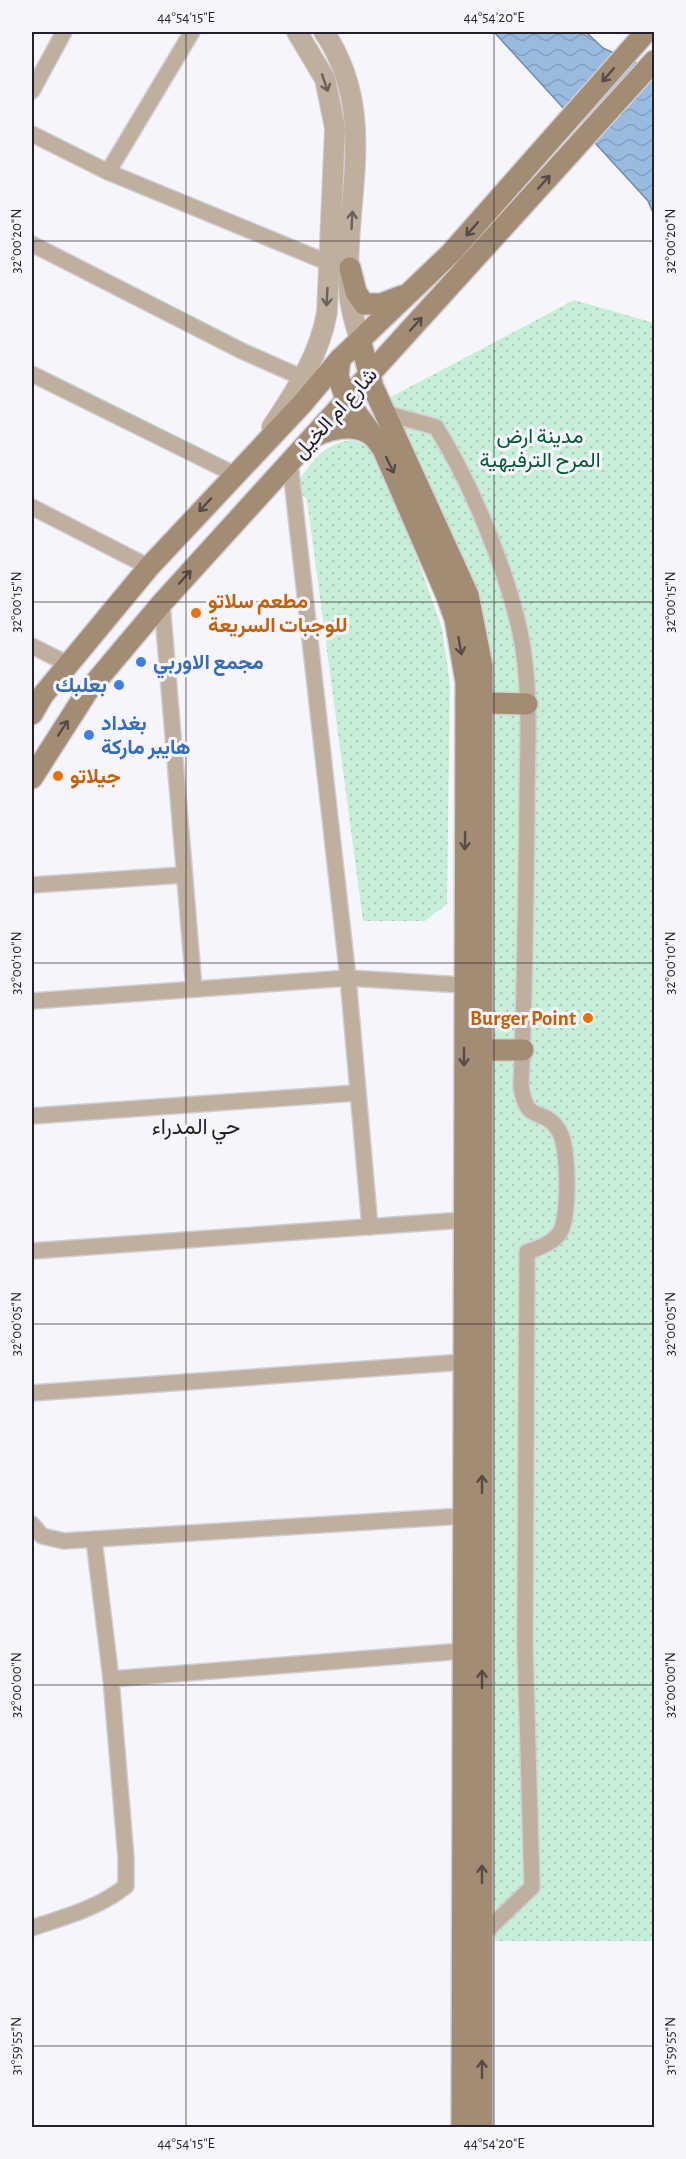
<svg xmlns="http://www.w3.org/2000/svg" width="686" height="2159" font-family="'Alegreya Sans',Vazirmatn,sans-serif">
	<defs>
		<pattern id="park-dots" width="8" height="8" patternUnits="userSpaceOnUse" patternTransform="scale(1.5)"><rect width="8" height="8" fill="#c7efd7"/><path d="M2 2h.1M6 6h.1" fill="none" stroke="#abccb9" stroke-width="1.8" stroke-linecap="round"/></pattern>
		<pattern id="water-waves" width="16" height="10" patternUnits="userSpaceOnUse" patternTransform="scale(1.5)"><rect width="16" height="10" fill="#98bbdf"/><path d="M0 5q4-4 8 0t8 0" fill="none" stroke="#83a0c0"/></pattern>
	</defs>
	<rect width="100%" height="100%" fill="#f7f5fc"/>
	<g fill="url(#park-dots)">
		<path d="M574 300 654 323V1941H495L490 1777 494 671C480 574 430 486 387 399Z"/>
		<path d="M351 440 368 445 383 461 442 628 450 684 447 904 425 921H363L307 500 295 486C309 465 324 443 351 440Z"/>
	</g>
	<polygon fill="url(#water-waves)" stroke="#758ca9" stroke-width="1.5" points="494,32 586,32 603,48 654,71 654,215 648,201"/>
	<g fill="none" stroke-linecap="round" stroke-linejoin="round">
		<defs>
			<g id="minor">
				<polyline points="32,91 64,32"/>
				<polyline points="32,134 108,172 329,263"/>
				<polyline points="108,172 192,32"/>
				<polyline points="32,244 242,351 303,378"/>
				<polyline points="32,374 234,474"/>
				<path d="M385 413 436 427C471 483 506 568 520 632 532 688 527 748 527 804 526 898 525 992 521 1085 526 1127 544 1105 559 1131 569 1146 570 1219 559 1234 551 1244 538 1248 527 1252L525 1645 532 1887 482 1935"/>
				<polyline points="290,462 348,978 370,1227"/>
				<polyline points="32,507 149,567"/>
				<polyline points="162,603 194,988"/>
				<polyline points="32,646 68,664"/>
				<polyline points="32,885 183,875"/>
				<polyline points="32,1001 348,978 463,985"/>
				<polyline points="32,1116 356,1093"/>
				<polyline points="32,1251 464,1220"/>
				<polyline points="32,1393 464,1362"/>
				<polyline points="32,1524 42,1536 64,1541 463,1516"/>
				<polyline points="111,1679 463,1651"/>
				<path d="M32 1928C64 1917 99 1908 126 1886V1858L111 1679 94 1540"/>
			</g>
			<g id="tertiary">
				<path d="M324 32C382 118 340 206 350 300 352 314 356 327 360 340"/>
				<path d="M272 427C295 392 320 355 327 312L335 128 325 79 297 32"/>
			</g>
			<g id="secondary">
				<polyline points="350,268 356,292 364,304 381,304 402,296"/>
				<polyline points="360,340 373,387 468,595 482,666 482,2128"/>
				<polyline points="340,359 338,376 346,399 383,449 446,594 455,619 466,682 462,2128"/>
				<path d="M313 437C332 428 356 422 374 437"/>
				<polyline points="483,703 527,704"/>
				<polyline points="32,714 43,695 149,567 302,404 340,359 451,253 646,32"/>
				<polyline points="32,778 87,692 162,603 654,61"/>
				<polyline points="481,1050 523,1050"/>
			</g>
		</defs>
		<use href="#minor" stroke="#d1ced6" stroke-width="18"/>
		<use href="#tertiary" stroke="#d1ced6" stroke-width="22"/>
		<use href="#secondary" stroke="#d1ced6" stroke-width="24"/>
		<use href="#minor" stroke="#beaf9f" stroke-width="15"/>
		<use href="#tertiary" stroke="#beaf9f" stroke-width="20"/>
		<use href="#secondary" stroke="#a28d74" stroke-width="21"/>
	</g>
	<defs><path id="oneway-shaft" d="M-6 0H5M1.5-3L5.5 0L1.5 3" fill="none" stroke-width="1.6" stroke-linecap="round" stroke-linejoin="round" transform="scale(1.5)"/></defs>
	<g stroke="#564b48">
		<use href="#oneway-shaft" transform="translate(608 75) rotate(131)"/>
		<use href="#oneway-shaft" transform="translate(544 182) rotate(-48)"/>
		<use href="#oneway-shaft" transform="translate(472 229) rotate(131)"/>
		<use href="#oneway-shaft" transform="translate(416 324) rotate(-48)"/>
		<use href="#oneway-shaft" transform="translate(390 465) rotate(64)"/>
		<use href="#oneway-shaft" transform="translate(205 505) rotate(133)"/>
		<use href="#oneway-shaft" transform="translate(185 577) rotate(-48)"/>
		<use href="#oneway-shaft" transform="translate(460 646) rotate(80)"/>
		<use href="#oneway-shaft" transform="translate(63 728) rotate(-57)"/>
		<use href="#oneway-shaft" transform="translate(465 841) rotate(91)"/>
		<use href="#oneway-shaft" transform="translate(464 1057) rotate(90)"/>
		<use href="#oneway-shaft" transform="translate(482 1484) rotate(-90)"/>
		<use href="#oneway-shaft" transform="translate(482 1679) rotate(-90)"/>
		<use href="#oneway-shaft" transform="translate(482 1874) rotate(-90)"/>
		<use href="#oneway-shaft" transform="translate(482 2069) rotate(-90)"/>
	</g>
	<g stroke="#69605f">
		<use href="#oneway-shaft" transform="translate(325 83) rotate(71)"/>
		<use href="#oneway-shaft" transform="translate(352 220) rotate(-87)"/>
		<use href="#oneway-shaft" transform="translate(327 297) rotate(93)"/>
	</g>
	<path fill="none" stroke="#231f2b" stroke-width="1.5" stroke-opacity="0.45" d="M186 32V2128M494 32V2128M32 241H654M32 602H654M32 963H654M32 1324H654M32 1685H654M32 2046H654"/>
	<g fill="#e8710a" stroke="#f7f5fc" stroke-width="2">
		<circle cx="196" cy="613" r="6"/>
		<circle cx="58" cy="776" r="6"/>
		<circle cx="588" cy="1018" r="6"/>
	</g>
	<g fill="#3f7fe0" stroke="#f7f5fc" stroke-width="2">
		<circle cx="141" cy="662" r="6"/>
		<circle cx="119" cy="685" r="6"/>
		<circle cx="89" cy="735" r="6"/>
	</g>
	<g text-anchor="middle" stroke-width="6" stroke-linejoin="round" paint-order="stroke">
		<g font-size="21" fill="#231f2b" stroke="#f7f5fc">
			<text transform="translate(335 413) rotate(-48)" y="7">شارع ام الخيل</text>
		</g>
		<g font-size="21" fill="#015835" stroke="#f7f5fc">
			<text x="540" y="443">مدينة ارض<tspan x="540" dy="24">المرح الترفيهية</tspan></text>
		</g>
		<g font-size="21" font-weight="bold" fill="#c56008" stroke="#f7f5fc" text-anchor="start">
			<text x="208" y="608">مطعم سلاتو<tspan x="208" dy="24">للوجبات السريعة</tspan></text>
			<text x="70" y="783">جيلاتو</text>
			<text x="576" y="1025" text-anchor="end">Burger Point</text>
		</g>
		<g font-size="21" font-weight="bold" fill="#366cbe" stroke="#f7f5fc" text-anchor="start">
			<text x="153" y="669">مجمع الاوربي</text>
			<text x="107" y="692" text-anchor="end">بعلبك</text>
			<text x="101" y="730">بغداد<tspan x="101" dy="24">هايبر ماركة</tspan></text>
		</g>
		<g font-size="22" fill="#231f2b" stroke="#f7f5fc">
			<text x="196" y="1134">حي المدراء</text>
		</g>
	</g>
	<rect width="686" height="2159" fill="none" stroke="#f7f5fc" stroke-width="66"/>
	<rect x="33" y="33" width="620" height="2093" fill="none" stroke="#231f2b" stroke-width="2"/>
	<g font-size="15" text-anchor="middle" fill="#231f2b">
		<text x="186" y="22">44°54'15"E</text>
		<text x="494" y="22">44°54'20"E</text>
		<text transform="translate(16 241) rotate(-90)" y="5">32°00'20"N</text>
		<text transform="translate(670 241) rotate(-90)" y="5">32°00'20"N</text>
		<text transform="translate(16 602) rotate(-90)" y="5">32°00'15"N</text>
		<text transform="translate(670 602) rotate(-90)" y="5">32°00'15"N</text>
		<text transform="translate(16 963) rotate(-90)" y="5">32°00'10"N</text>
		<text transform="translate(670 963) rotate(-90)" y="5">32°00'10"N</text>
		<text transform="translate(16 1324) rotate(-90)" y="5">32°00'05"N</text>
		<text transform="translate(670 1324) rotate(-90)" y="5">32°00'05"N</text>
		<text transform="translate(16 1685) rotate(-90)" y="5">32°00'00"N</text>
		<text transform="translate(670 1685) rotate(-90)" y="5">32°00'00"N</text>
		<text transform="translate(16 2046) rotate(-90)" y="5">31°59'55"N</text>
		<text transform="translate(670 2046) rotate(-90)" y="5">31°59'55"N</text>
		<text x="186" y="2148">44°54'15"E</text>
		<text x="494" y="2148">44°54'20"E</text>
	</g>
</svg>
